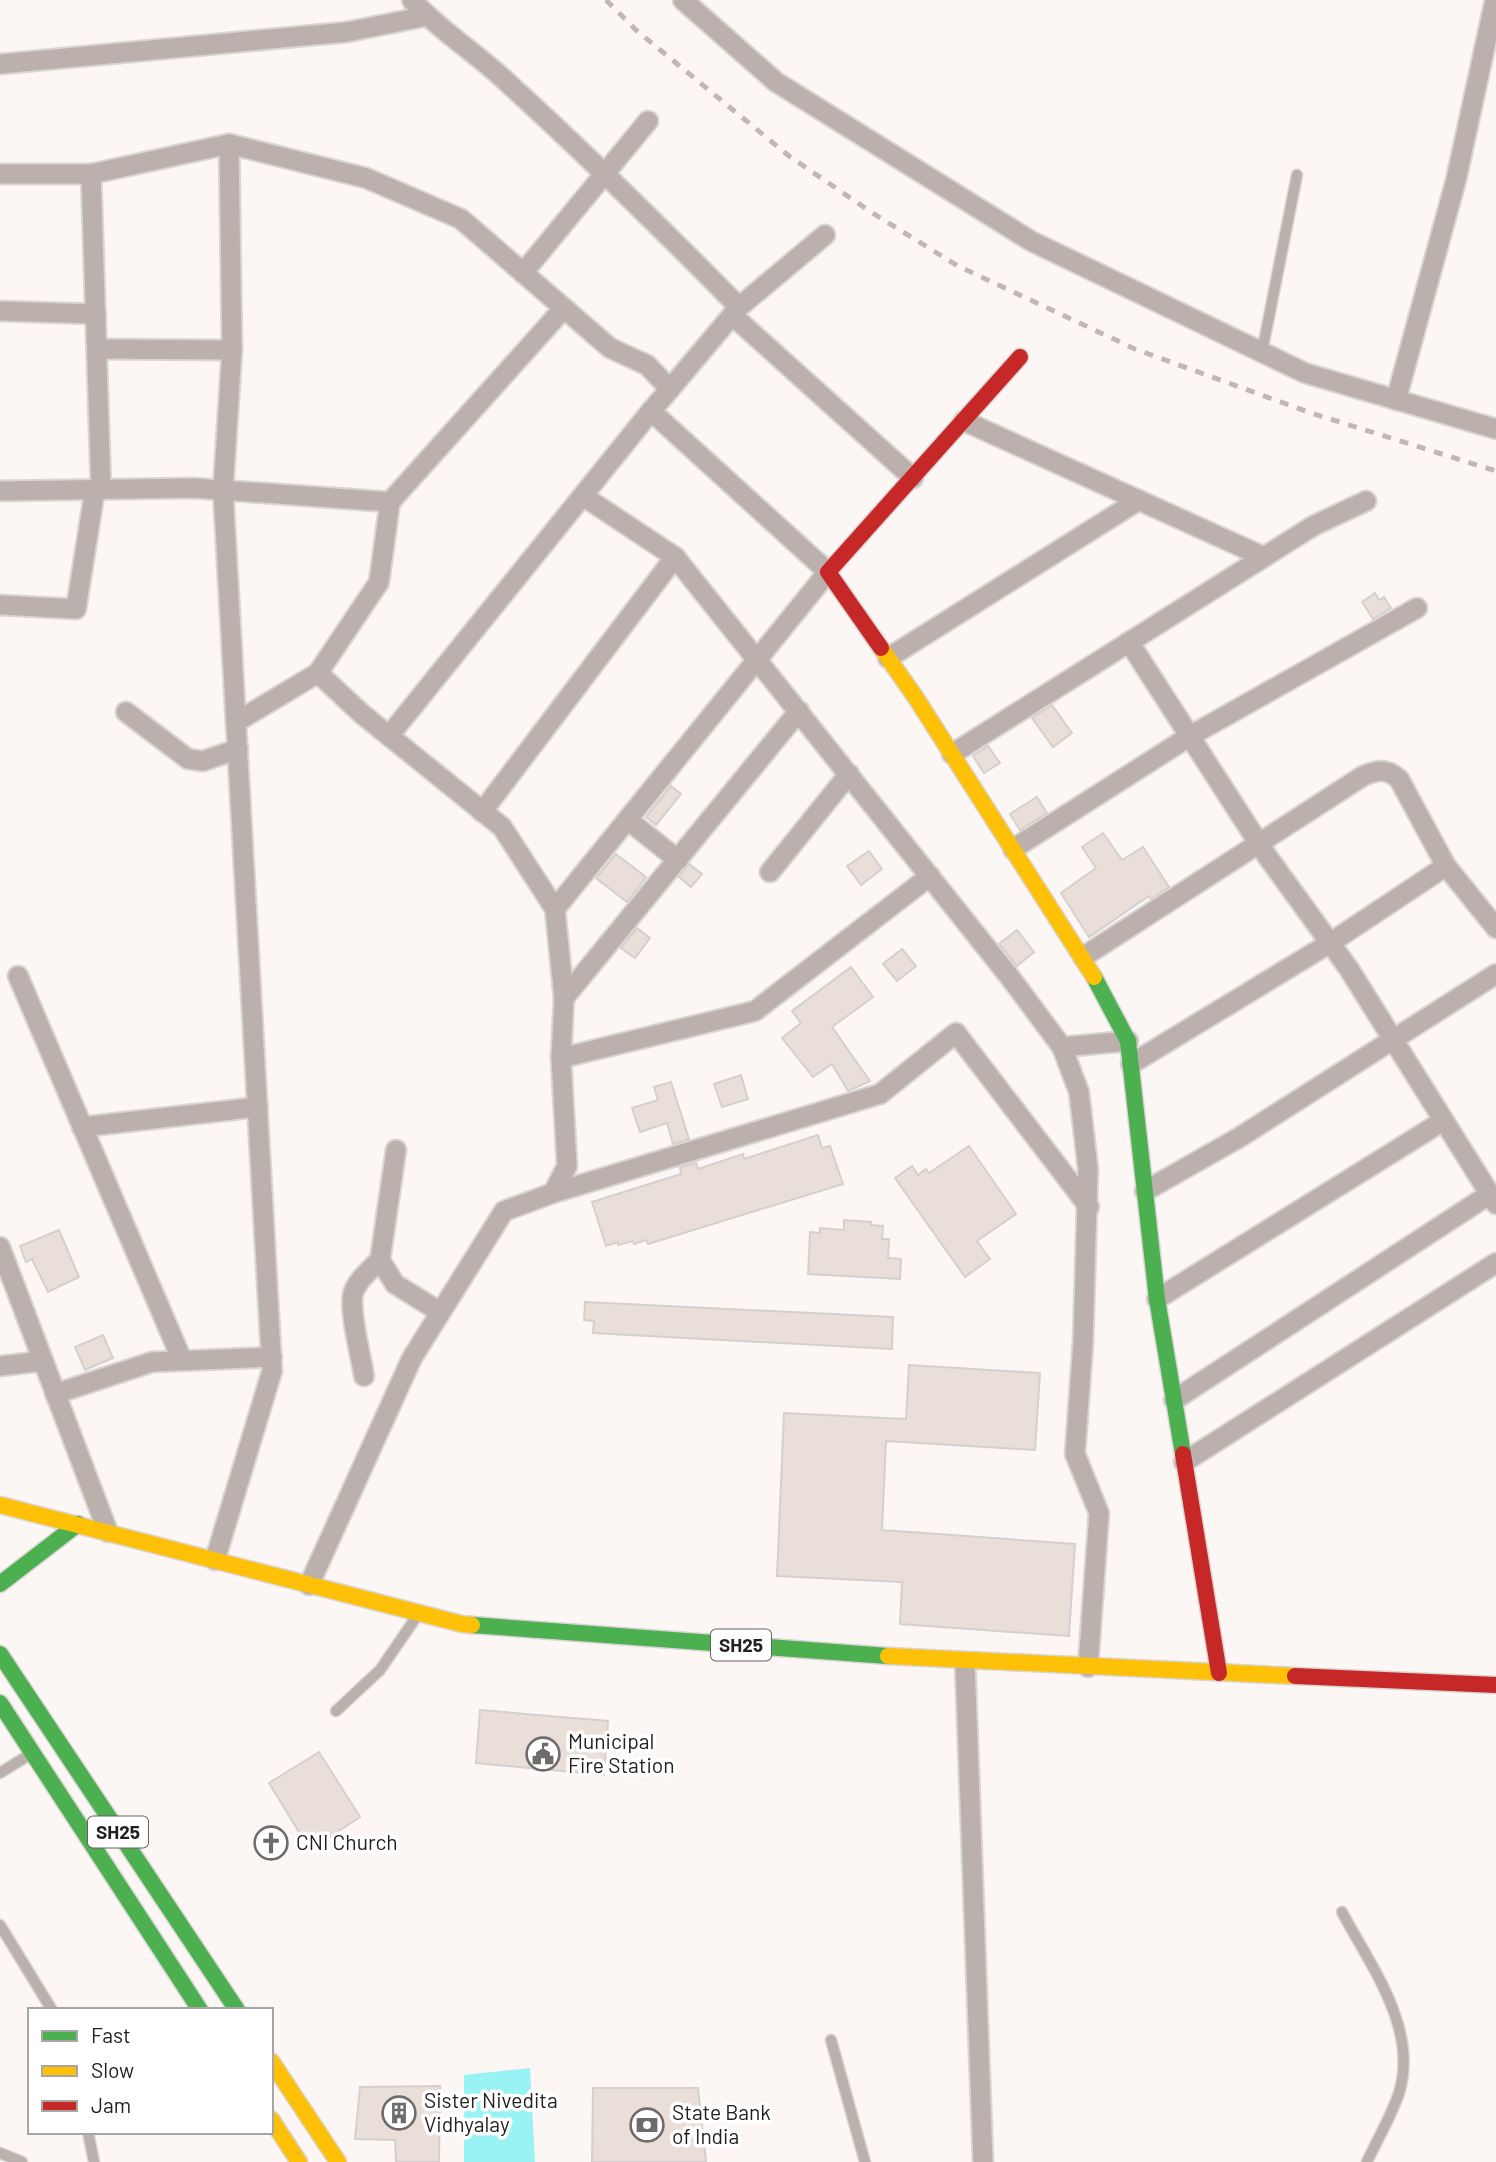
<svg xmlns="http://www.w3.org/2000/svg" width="1496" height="2162" font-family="Barlow,sans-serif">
	<rect width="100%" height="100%" fill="#fcf7f5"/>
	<polygon fill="#99f3f4" points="530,2068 535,2162 464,2162 464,2075"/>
	<g fill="#eaded8" stroke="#d4d0ce" stroke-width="2">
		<polygon points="1375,593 1379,600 1384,597 1391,608 1373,619 1362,602"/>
		<polygon points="1052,705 1072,733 1053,747 1032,718"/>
		<polygon points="988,746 1000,763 984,773 973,756"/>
		<polygon points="671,786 681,794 656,825 646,817"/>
		<polygon points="1037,797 1047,813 1020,830 1010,814"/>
		<polygon points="1103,833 1122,860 1143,847 1169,887 1151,899 1149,896 1089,937 1061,893 1096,868 1082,847"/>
		<polygon points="869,851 882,869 861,885 847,866"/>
		<polygon points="616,854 646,877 627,902 596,878"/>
		<polygon points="689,864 702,874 691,887 679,877"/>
		<polygon points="637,928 650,938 635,958 621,948"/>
		<polygon points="1017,930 1034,952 1017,966 999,944"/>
		<polygon points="902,949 916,966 897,981 883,964"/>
		<polygon points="851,967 873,997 832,1027 870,1081 848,1091 832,1064 813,1077 782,1038 801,1023 792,1011"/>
		<polygon points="741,1075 748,1099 722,1107 714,1084"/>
		<polygon points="671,1082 689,1139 673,1144 667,1123 640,1132 632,1108 658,1100 654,1087"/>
		<polygon points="818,1135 822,1148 830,1146 843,1184 648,1244 646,1240 634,1244 633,1241 618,1245 618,1242 606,1246 592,1202 681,1174 680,1167 696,1163 698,1169 743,1154 744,1159"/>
		<polygon points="969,1146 1016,1214 977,1241 990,1259 965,1277 895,1178 912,1166 918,1175 926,1169 929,1173"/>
		<polygon points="844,1220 871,1222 871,1225 883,1226 882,1239 889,1239 888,1258 901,1259 900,1279 808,1274 810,1232 820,1233 820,1228 844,1230"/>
		<polygon points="59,1230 79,1277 48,1292 32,1259 26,1262 20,1246"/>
		<polygon points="585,1302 893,1317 892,1349 593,1333 594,1321 584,1320"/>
		<polygon points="103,1335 113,1358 85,1370 75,1347"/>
		<polygon points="909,1365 1040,1373 1035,1450 886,1441 882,1530 1075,1544 1069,1636 900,1624 902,1582 777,1576 784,1413 906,1419"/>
		<polygon points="480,1710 608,1721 604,1775 476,1763"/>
		<polygon points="319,1752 360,1817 310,1850 269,1783"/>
		<polygon points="440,2086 439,2162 396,2162 395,2140 355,2139 360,2087"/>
		<polygon points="593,2088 698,2088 706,2162 592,2162"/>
	</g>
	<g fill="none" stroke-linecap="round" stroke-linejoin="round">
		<defs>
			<g id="lane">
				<polyline points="1262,352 1297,175"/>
				<polyline points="336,1711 380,1670 417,1616"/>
				<polyline points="0,1773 29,1755"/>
				<path d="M1342 1912C1370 1965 1419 2029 1399 2093 1391 2117 1377 2140 1367 2162"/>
				<polyline points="0,1925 52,2010"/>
				<polyline points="831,2040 865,2162"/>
				<polyline points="88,2132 94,2162"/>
				<polyline points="0,2153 22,2162"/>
			</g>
			<g id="street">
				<path d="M412 0C441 32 478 54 509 84 588 156 664 231 739 307"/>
				<polyline points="683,0 776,82 1031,241 1305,373 1496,429"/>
				<polyline points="0,64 347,32 427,16"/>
				<polyline points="0,174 91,174 229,144 366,178 461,219 610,348 647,365 670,389 739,307 825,235"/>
				<polyline points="91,174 101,489"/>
				<polyline points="523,273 648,121"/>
				<polyline points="0,311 96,314"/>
				<polyline points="732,315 913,478"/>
				<polyline points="97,349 232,350"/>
				<polyline points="1396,400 1456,180 1495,0"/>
				<polyline points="964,421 1264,557"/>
				<polyline points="0,491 193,488 390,502 564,308"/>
				<polyline points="583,496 675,557 1009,976 1062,1047 1128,1041"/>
				<polyline points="390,502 379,582 318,673 362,714 502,827 555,909 828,572 651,411 670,389"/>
				<polyline points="0,605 76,609 95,489"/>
				<polyline points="1129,642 1267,856 1349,969 1496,1204"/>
				<polyline points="888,658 1139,500"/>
				<polyline points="126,712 188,759 203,761 238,749"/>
				<polyline points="236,722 318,673"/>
				<polyline points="389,736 651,411"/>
				<polyline points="952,754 1313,526 1366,501"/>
				<polyline points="482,812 675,557"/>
				<polyline points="628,820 678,860"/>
				<polyline points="1013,849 1190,736 1417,608"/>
				<polyline points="770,872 849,774"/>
				<polyline points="555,909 564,998 561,1058 755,1011 930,876"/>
				<path d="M1083 957 1363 776C1378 770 1386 768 1399 779L1446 866 1496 928"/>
				<polyline points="18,976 182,1360"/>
				<polyline points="564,998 799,711"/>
				<polyline points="1062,1047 1079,1092 1088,1169 1083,1342 1075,1454 1099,1513 1088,1667"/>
				<polyline points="561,1058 567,1166 553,1193 880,1094 956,1033 1089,1207"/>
				<polyline points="1131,1064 1330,943 1446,866"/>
				<polyline points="82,1127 258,1107"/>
				<polyline points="396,1150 380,1260 395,1284 440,1312"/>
				<polyline points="1145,1191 1240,1137 1496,974"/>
				<polyline points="0,1247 108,1532"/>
				<polyline points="1157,1299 1443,1121"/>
				<polyline points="0,1366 43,1361"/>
				<path d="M364 1376C361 1356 349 1312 353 1294 356 1281 371 1269 380 1260"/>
				<polyline points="55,1394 152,1362 272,1357"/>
				<polyline points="1174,1400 1490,1194"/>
				<polyline points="1184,1462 1496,1263"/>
				<polyline points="215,1560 272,1371 223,490 232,350 229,144"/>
				<polyline points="309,1585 412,1358 504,1211 553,1193"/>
				<polyline points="965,1662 983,2162"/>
			</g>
			<g id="fast">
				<polyline points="1094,977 1128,1041 1157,1299 1183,1454"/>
				<polyline points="0,1584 78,1524"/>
				<polyline points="472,1625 888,1656"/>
				<polyline points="0,1654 237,2010"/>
				<polyline points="0,1703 200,2010"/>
			</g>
			<g id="slow">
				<polyline points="881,648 916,698 1094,977"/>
				<polyline points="0,1505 462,1624 472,1625"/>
				<polyline points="888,1656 1295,1676"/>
				<polyline points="271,2061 338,2162"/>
				<polyline points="271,2119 299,2162"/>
			</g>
			<g id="jam">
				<polyline points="881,648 828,572 1020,357"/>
				<polyline points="1183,1454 1219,1673"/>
				<polyline points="1295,1676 1496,1685"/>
			</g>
		</defs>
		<use href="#lane" stroke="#d8d5d4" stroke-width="13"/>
		<use href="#street" stroke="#d8d5d4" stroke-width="23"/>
		<use href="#fast" stroke="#d8d5d4" stroke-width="19"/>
		<use href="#slow" stroke="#d8d5d4" stroke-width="19"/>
		<use href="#jam" stroke="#d8d5d4" stroke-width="19"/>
		<use href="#lane" stroke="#bcb0ac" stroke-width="10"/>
		<use href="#street" stroke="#bcb0ac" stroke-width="19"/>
		<use href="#fast" stroke="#4caf50" stroke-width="16"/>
		<use href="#slow" stroke="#ffc107" stroke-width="16"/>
		<use href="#jam" stroke="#c62828" stroke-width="16"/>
		<polyline stroke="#c0b8b5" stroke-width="5" stroke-dasharray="9 9" stroke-linecap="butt" points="606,0 636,30 789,156 871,212 958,266 1135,349 1311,413 1496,471"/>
	</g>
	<defs>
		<symbol id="civic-ring" viewBox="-11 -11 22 22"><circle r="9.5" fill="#fff" stroke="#6f6b6a" stroke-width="1.5"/><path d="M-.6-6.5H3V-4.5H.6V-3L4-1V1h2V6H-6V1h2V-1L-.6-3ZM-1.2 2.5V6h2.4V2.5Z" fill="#6f6b6a"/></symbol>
		<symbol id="church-ring" viewBox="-11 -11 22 22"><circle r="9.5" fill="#fff" stroke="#6f6b6a" stroke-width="1.5"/><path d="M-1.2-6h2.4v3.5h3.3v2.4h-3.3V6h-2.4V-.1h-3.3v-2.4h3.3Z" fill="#6f6b6a"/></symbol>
		<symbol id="building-ring" viewBox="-11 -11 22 22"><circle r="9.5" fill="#fff" stroke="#6f6b6a" stroke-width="1.5"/><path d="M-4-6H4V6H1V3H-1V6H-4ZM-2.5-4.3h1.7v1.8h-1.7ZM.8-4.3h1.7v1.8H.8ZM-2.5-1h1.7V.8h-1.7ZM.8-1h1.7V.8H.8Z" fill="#6f6b6a"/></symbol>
		<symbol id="bank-ring" viewBox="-11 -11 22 22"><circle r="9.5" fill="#fff" stroke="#6f6b6a" stroke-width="1.5"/><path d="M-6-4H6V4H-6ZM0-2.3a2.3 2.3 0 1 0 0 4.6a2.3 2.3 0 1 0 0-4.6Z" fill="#6f6b6a"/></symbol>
	</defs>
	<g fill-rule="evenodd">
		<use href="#civic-ring" x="524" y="1735" width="38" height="38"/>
		<use href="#church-ring" x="252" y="1824" width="38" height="38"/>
		<use href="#building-ring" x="380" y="2094" width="38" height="38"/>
		<use href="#bank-ring" x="628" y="2106" width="38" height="38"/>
	</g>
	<g text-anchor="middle" stroke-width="7" stroke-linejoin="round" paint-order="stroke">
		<g fill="#fff" stroke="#656362" stroke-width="2">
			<rect x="711" y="1629.5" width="60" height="31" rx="5"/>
			<rect x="88" y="1816.5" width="60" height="31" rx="5"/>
		</g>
		<g font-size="19" font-weight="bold" fill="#23201f">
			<text x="741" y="1652">SH25</text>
			<text x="118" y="1839">SH25</text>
		</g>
		<g font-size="21" fill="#23201f" stroke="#fff" text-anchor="start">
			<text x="568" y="1749">Municipal<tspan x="568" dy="24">Fire Station</tspan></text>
			<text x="296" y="1850">CNI Church</text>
			<text x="424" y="2108">Sister Nivedita<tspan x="424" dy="24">Vidhyalay</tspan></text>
			<text x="672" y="2120">State Bank<tspan x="672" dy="24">of India</tspan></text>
		</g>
	</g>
	<rect x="28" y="2008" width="245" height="126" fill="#ffffff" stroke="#a7a6a5" stroke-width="2"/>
	<rect x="42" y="2031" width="35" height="10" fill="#4caf50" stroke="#a7a6a5" stroke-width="2"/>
	<text x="91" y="2043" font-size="21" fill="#23201f">Fast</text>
	<rect x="42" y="2066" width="35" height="10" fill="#ffc107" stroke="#a7a6a5" stroke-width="2"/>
	<text x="91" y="2078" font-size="21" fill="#23201f">Slow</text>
	<rect x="42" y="2101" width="35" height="10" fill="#c62828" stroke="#a7a6a5" stroke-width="2"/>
	<text x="91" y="2113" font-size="21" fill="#23201f">Jam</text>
</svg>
